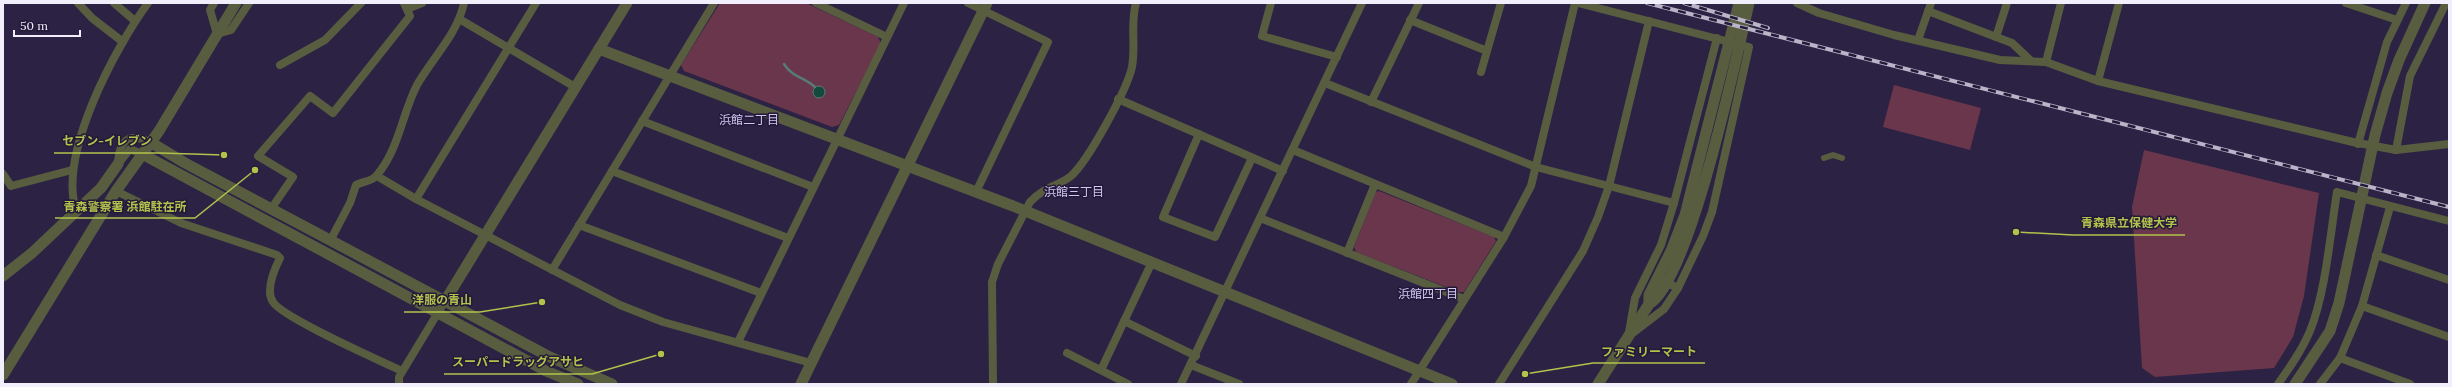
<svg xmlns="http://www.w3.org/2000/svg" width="2452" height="387" font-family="Lora,'Noto Sans JP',serif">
	<rect width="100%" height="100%" fill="#2c2244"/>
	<g fill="#6a364b">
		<polygon points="720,3 806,3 878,37 881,43 839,125 832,127 684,71 681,65"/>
		<polygon points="1894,85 1981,108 1970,150 1883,127"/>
		<polygon points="2144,150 2319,193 2304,296 2293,337 2274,368 2155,377 2142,368 2132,207"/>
		<polygon points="1379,191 1494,237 1496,241 1464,292 1459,292 1356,252 1354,247 1376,192"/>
	</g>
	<circle fill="#14493d" stroke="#577b77" cx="819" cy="92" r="6"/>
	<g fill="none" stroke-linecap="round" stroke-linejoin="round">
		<path stroke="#577b77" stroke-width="2.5" d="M784 64C792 77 804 77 815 87"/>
		<polyline stroke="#585d40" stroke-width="6" points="1824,158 1833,155 1842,158"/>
		<g stroke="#585d40" stroke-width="8">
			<polyline points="78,3 92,18 123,42"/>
			<polyline points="114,3 135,21"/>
			<polyline points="214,3 210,10 217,34 231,30 249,3"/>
			<polyline points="816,3 887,37"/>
			<polyline points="968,3 1048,42 976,192"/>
			<polyline points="1271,3 1262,36 1337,57"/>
			<polyline points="1578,3 1749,47 1712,212 1703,236 1678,288 1667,283"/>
			<polyline points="1797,3 1819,13 1894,35 2000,60 2046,62 2098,81 2353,142 2396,150 2449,144"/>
			<polyline points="2346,3 2397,20"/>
			<polyline points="407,9 422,3"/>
			<polyline points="1928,11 2012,43 2030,60"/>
			<polyline points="461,20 575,87"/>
			<polyline points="1410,20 1487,51 1501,3"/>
			<polyline points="1996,37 2007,3"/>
			<polyline points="1918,40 1931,3"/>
			<polyline points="2046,62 2061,3"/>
			<polyline points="280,65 325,40 361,3"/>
			<polyline points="1481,72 1487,51"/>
			<polyline points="2098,81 2119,3"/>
			<polyline points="1325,83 1536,167 1674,203 1717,38"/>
			<polyline points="1118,99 1283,171"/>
			<polyline points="1371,102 1419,3"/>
			<polyline points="642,121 813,187"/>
			<polyline points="1199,134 1163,217 1215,237 1252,158"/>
			<polyline points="2358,144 2387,42 2406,3"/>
			<polyline points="1293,150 1504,237"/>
			<polyline points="2396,150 2410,76 2446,3"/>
			<path d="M118 164C119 141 128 132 150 142"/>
			<polyline points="118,164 130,149 142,154"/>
			<polyline points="612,171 788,238"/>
			<polyline points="3,174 11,186 72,170"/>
			<polyline points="377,176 416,199 620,305 663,322 811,363"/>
			<path d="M116 191 181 223 277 255 280 258C274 270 265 290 273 302 283 318 379 360 402 371"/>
			<polyline points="416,199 536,3"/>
			<polyline points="271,209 293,177 258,156 310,96 333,113 410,16 404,3"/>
			<path d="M76 210C58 154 115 48 148 3"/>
			<polyline points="1260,218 1464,299"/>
			<polyline points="579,225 761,293"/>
			<path d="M330 241 350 203 356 185C363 181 372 182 377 175 399 149 402 114 417 85 433 57 457 35 464 3"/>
			<polyline points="1347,253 1375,184"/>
			<polyline points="2376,255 2449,280"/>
			<polyline points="552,270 714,3"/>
			<polyline points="2362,306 2449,337"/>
			<polyline points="1124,321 1196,356"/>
			<polyline points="1629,332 1635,298 1661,245 1674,203"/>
			<polyline points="1634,332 1664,309 1678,288"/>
			<polyline points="738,342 904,3"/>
			<polyline points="1067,353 1128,384"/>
			<polyline points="2340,358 2362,306 2390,207"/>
			<polyline points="1191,365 1239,384"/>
			<polyline points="1101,370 1152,262"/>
			<polyline points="399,384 399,377 445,301"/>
			<path d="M993 384 992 282 998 264 1030 202C1045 186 1059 186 1071 176 1088 161 1127 90 1132 67 1136 45 1130 24 1136 3"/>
			<polyline points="1181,384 1362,3"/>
			<polyline points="1411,384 1504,237 1531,186 1575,3"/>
			<polyline points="1499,384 1583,251 1598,217 1609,186 1649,21"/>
			<path d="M2278 384C2290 367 2302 350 2310 331 2326 291 2330 235 2337 192L2449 221"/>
			<polyline points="2320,384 2340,358 2410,384"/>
		</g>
		<g stroke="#585d40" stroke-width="11">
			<polyline points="599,49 1013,206 1452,384"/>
			<polyline points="150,142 185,163 550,357 612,384"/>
			<polyline points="142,154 546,371 578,384"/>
			<polyline points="3,276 32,253 101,188 118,164"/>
			<polyline points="445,301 627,3"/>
			<polyline points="1649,304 1649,295 1671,251 1685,215 1739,3"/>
			<polyline points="3,375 116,191 159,131 236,3"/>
			<polyline points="801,384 987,3"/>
			<path d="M1598 384 1649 304C1689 283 1737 55 1749 3"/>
			<polyline points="2295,384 2330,331 2339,303 2375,135 2387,93 2399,60 2425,3"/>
		</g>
		<defs>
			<g id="rail">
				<polyline points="1647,3 2449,207"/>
				<polyline points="1684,3 1768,28"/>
			</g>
		</defs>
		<use href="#rail" stroke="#b9b4c8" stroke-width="4"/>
		<use href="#rail" stroke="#231939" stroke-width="2.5" stroke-dasharray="8" stroke-linecap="butt"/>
	</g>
	<g text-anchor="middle" stroke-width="3" stroke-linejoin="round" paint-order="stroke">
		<g font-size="12" fill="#d1c7f2" stroke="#231939">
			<text x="749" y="124">浜館二丁目</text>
			<text x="1074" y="196">浜館三丁目</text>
			<text x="1428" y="298">浜館四丁目</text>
		</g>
	</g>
	<path fill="none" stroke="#b3c24b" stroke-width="1.5" d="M224 155L160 153H54M255 170L195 218H55M2016 232L2073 235H2185M542 302L480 312H404M1525 374L1593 363H1705M661 354L592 374H444"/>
	<g fill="#b3c24b" stroke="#231939" stroke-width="1.5">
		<circle cx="224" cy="155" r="4"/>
		<circle cx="255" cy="170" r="4"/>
		<circle cx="2016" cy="232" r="4"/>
		<circle cx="542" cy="302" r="4"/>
		<circle cx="1525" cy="374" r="4"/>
		<circle cx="661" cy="354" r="4"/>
	</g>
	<g font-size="12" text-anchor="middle" font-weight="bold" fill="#b3c24b" stroke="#231939" stroke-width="3" stroke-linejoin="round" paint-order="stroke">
		<text x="107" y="145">セブン-イレブン</text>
		<text x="125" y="211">青森警察署 浜館駐在所</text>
		<text x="2129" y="227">青森県立保健大学</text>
		<text x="442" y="304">洋服の青山</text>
		<text x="1649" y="356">ファミリーマート</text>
		<text x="518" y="366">スーパードラッグアサヒ</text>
	</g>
	<rect width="2452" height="387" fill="none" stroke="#f2effd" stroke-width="8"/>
	<path d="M14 30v6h66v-6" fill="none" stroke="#f2effd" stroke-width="2"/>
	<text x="20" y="30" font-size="12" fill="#f2effd" stroke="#231939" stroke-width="3" paint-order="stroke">50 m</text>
</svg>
